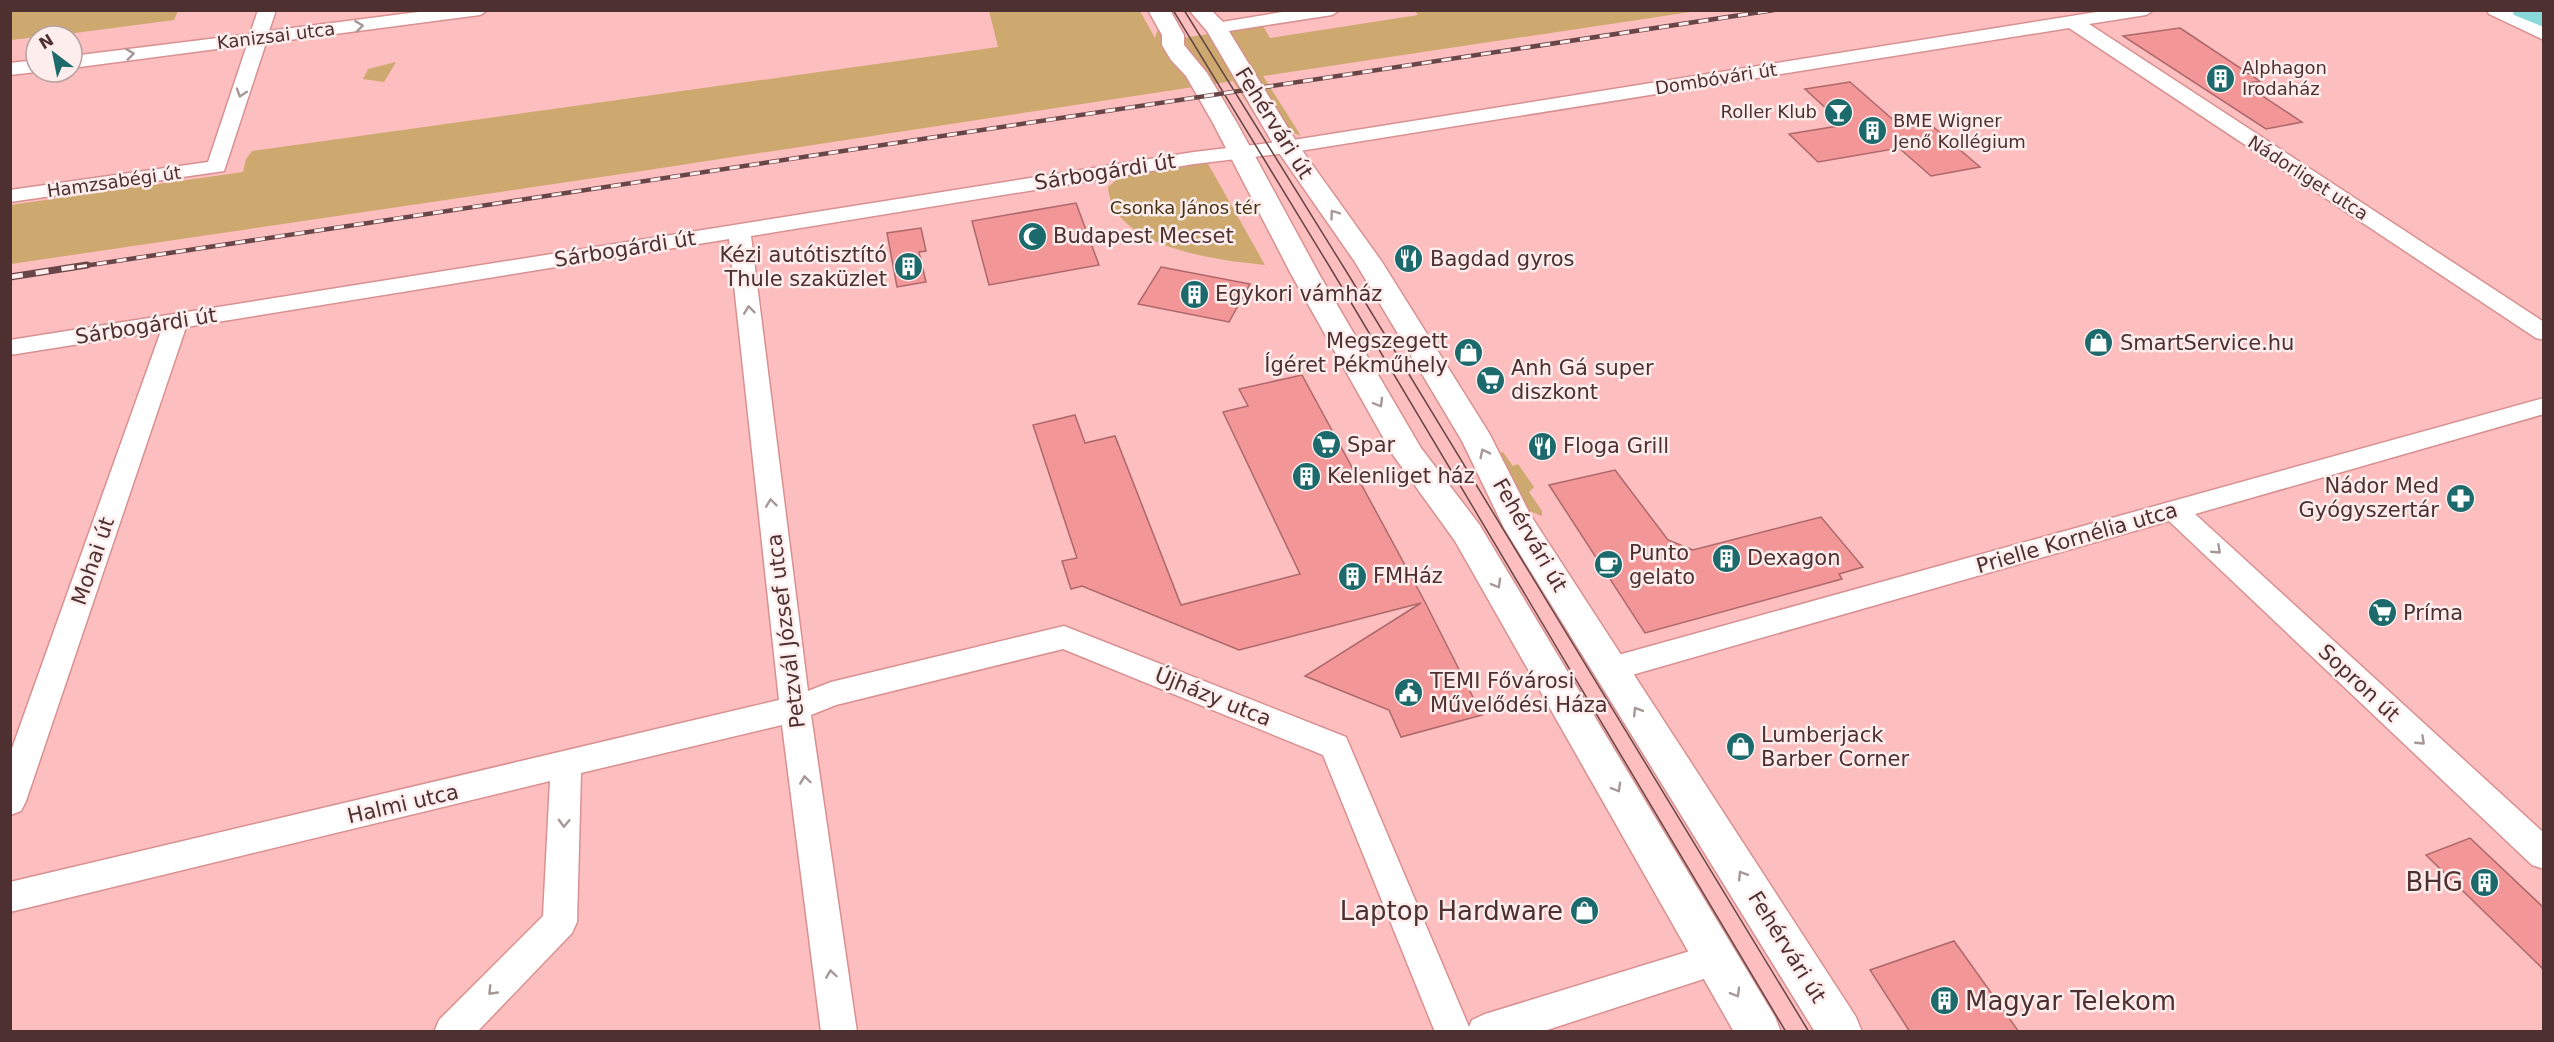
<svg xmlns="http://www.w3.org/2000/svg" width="2554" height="1042" font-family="'DejaVu Sans',sans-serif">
	<rect width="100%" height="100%" fill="#fcbebe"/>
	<g fill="#cda96f">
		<polygon points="1452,10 1697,11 1263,76 1301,136 1262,120 1260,123 1233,81 635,172 11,264 10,205 243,172 246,159 252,151 998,47 989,11 1140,11 1155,38 1160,22 1168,40 1263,26 1270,38 1418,15 1415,11"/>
		<polygon points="10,11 11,10 178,11 174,20 60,35 63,28 41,31 36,37 11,40"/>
		<polygon points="396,62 384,82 363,79 368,69"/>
		<path d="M1207 162 1265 265C1219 260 1113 249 1108 187L1121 176Z"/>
		<polygon points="1503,452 1513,466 1518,464 1534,487 1529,492 1542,511 1542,516 1525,509 1497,453"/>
	</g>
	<g fill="#f29698" stroke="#ae686a" stroke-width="1.5">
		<polygon points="2180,28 2260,81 2244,84 2302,122 2266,129 2123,36"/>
		<polygon points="1850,82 1898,124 1924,119 1980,167 1931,176 1899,148 1818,162 1789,134 1844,125 1805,89"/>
		<polygon points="1076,203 1099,265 989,285 972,221"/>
		<polygon points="921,228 926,251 919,252 926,282 897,287 887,233"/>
		<polygon points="1161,267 1250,284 1229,322 1138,304"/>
		<polygon points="1302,375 1425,602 1482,715 1401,737 1389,710 1305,676 1421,603 1239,650 1082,586 1071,589 1062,561 1077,558 1033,425 1075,415 1085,443 1115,436 1181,605 1300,574 1223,412 1248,406 1239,389"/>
		<polygon points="1615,470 1668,540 1693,550 1821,517 1863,567 1839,574 1842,579 1645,633 1549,485"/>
		<polygon points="2470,838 2544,908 2544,970 2426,855"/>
		<polygon points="1954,941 1962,952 2019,1032 1910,1032 1870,970"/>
	</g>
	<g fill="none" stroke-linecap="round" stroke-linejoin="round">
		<defs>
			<g id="minor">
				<polygon points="258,10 276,10 269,31 434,10 488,10 480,15 266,43 224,171 10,202 10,190 208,162 247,45 72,68 72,56 250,34"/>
				<polygon points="1294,10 1340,10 1332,15 1216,33 1210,32 1207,28 1210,24"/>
				<polygon points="2109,10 2154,10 2146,15 2089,24 2544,322 2544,340 2536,338 2069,28 1287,153 1194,164 751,236 808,691 831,682 1064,626 1346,737 1469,1027 1472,1020 1485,1014 1716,943 1728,947 1734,959 1728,971 1541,1032 1435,1032 1323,755 1063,649 836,705 811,715 857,1032 821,1032 782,725 581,773 577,922 572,933 477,1032 434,1032 439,1020 543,916 550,781 10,912 10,882 779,700 729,239 186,327 26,801 21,811 10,815 10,754 161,331 10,355 10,340 1194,152 1287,141"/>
				<polygon points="2487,10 2510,10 2544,28 2544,40 2489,14"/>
				<polygon points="36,60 36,72 10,75 10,63"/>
				<polygon points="2544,398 2544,414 2195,514 2544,833 2544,869 2532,865 2169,521 1611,681 1600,677 1596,669 1600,661 1611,657"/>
			</g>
			<g id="tertiary">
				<polygon points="1148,10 1170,10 1184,35 1184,45 1207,73 1237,123 1319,274 1421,448 1479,524 1775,1017 1781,1032 1734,1032 1455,541 1393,455 1291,274 1213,123 1186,76 1171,60 1162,45 1162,35"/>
				<polygon points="1189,10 1211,10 1224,23 1299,146 1382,262 1489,433 1531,516 1856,1017 1862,1032 1815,1032 1504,528 1462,441 1355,262 1275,147 1207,31"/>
			</g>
			<polygon id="primary" points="2512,10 2544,12 2544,27 2514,15"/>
		</defs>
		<use href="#minor" stroke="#d99091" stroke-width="3"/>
		<use href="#tertiary" stroke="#d99091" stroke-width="3"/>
		<use href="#primary" stroke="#fff" stroke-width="3"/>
		<use href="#minor" fill="#fff" fill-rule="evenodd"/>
		<use href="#tertiary" fill="#fff" fill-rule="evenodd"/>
		<use href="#primary" fill="#89d9db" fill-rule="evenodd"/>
		<g stroke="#684546" stroke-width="1.5">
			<polyline points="1173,10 1331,269 1786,1032"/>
			<polyline points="1184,10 1351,279 1809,1032"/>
			<polyline points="2541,10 2544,12"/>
		</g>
		<defs>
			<polyline id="rail-far1" points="77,267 1774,10"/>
			<polyline id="rail" points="10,277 87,265"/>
		</defs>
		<use href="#rail-far1" stroke="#684546" stroke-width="4.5"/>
		<use href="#rail" stroke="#684546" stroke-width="7"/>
		<use href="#rail-far1" stroke="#fdeded" stroke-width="3" stroke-dasharray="10" stroke-linecap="butt"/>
		<use href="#rail" stroke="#fdeded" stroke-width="4.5" stroke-dasharray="13" stroke-linecap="butt"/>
	</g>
	<defs><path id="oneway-chevron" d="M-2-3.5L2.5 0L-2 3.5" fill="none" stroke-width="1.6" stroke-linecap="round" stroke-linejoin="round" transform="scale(1.5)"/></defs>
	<g stroke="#a79898">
		<use href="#oneway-chevron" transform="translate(359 26) rotate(-7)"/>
		<use href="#oneway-chevron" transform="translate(130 54) rotate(-7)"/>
		<use href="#oneway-chevron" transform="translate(241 93) rotate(108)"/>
		<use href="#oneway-chevron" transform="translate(1334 214) rotate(-126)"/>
		<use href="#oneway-chevron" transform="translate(749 310) rotate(-97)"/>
		<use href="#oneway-chevron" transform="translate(1379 403) rotate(60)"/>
		<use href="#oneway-chevron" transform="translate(1484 453) rotate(-116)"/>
		<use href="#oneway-chevron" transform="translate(771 503) rotate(-97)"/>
		<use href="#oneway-chevron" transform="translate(2217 550) rotate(43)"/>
		<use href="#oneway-chevron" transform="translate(1497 584) rotate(60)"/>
		<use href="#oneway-chevron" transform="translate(1637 711) rotate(-122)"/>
		<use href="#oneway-chevron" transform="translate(2421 741) rotate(43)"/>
		<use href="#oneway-chevron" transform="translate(805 780) rotate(-98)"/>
		<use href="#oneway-chevron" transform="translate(1617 788) rotate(60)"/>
		<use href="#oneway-chevron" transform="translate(564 823) rotate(92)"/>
		<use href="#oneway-chevron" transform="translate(1742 875) rotate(-122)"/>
		<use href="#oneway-chevron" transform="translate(831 974) rotate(-98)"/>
		<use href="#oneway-chevron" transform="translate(492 991) rotate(134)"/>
		<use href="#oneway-chevron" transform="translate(1736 993) rotate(60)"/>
	</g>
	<defs>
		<symbol id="building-disc" viewBox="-11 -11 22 22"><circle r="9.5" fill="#1d6a6d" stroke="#fdeded"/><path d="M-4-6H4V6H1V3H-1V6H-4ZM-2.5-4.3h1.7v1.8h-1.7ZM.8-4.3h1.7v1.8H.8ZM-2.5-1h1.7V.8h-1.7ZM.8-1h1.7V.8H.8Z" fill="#fff"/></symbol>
		<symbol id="bar-disc" viewBox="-11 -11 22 22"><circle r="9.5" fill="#1d6a6d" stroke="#fdeded"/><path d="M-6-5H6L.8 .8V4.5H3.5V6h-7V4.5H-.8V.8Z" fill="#fff"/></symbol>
		<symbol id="mosque-disc" viewBox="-11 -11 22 22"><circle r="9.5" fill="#1d6a6d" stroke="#fdeded"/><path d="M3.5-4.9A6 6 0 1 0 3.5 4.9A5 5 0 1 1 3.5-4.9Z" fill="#fff"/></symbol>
		<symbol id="restaurant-disc" viewBox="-11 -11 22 22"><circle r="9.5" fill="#1d6a6d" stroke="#fdeded"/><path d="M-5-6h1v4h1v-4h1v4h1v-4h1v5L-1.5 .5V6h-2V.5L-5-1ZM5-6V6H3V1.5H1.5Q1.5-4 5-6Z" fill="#fff"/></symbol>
		<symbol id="shop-disc" viewBox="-11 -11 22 22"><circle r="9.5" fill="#1d6a6d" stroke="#fdeded"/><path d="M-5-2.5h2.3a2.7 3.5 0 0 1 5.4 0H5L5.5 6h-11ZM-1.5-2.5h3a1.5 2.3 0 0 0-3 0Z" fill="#fff"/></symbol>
		<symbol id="supermarket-disc" viewBox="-11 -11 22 22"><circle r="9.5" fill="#1d6a6d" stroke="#fdeded"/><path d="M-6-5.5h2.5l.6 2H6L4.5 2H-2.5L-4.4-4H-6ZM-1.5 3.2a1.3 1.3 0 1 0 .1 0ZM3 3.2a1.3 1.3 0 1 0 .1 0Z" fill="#fff"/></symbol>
		<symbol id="pharmacy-disc" viewBox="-11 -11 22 22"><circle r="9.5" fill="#1d6a6d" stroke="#fdeded"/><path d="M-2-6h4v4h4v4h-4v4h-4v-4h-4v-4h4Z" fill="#fff"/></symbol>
		<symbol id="cafe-disc" viewBox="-11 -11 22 22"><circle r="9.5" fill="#1d6a6d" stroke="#fdeded"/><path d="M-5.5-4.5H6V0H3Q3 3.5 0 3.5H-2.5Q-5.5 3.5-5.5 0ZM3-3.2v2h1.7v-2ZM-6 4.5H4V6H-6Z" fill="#fff"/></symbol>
		<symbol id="civic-disc" viewBox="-11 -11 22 22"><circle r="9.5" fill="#1d6a6d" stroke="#fdeded"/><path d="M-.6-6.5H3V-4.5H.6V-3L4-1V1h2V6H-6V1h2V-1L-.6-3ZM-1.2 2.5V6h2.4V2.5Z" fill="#fff"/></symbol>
	</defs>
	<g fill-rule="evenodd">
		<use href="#building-disc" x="2204" y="62" width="33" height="33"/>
		<use href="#bar-disc" x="1822" y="96" width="33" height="33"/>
		<use href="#building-disc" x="1856" y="114" width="33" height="33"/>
		<use href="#mosque-disc" x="1016" y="220" width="33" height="33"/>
		<use href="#restaurant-disc" x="1392" y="242" width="33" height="33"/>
		<use href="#building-disc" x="892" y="250" width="33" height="33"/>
		<use href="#building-disc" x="1178" y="278" width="33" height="33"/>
		<use href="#shop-disc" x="2082" y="326" width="33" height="33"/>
		<use href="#shop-disc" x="1452" y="336" width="33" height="33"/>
		<use href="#supermarket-disc" x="1474" y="364" width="33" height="33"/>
		<use href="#supermarket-disc" x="1310" y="428" width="33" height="33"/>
		<use href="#restaurant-disc" x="1526" y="430" width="33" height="33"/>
		<use href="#building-disc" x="1290" y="460" width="33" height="33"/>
		<use href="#pharmacy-disc" x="2444" y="482" width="33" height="33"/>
		<use href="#building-disc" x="1710" y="542" width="33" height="33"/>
		<use href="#cafe-disc" x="1592" y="548" width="33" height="33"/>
		<use href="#building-disc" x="1336" y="560" width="33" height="33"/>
		<use href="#supermarket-disc" x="2366" y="596" width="33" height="33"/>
		<use href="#civic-disc" x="1392" y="676" width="33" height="33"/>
		<use href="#shop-disc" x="1724" y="730" width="33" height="33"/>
		<use href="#building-disc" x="2468" y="866" width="33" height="33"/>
		<use href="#shop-disc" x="1568" y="894" width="33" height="33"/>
		<use href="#building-disc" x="1928" y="984" width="33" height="33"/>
	</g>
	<g text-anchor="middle" stroke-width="5" stroke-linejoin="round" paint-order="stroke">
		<g font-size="18" fill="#4f3031" stroke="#fdeded">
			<text transform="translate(276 36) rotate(-7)" y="6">Kanizsai utca</text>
			<text transform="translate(1716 79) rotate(-9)" y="6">Dombóvári út</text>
			<text transform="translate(2308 178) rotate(33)" y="6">Nádorliget utca</text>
			<text transform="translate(114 182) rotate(-8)" y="6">Hamzsabégi út</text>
		</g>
		<g font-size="18" fill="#4f3031" stroke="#fdeded" text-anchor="start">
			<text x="2242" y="74">Alphagon<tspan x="2242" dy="21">Irodaház</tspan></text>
			<text x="1817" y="118" text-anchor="end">Roller Klub</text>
			<text x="1893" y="127">BME Wigner<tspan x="1893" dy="21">Jenő Kollégium</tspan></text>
		</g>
		<g font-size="18" fill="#463311" stroke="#fdeded">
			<text x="1185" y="214">Csonka János tér</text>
		</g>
		<g font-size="21" fill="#4f3031" stroke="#fdeded">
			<text transform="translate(1274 123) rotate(58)" y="7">Fehérvári út</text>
			<text transform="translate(1105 172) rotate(-9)" y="7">Sárbogárdi út</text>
			<text transform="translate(625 249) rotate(-9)" y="7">Sárbogárdi út</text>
			<text transform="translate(146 326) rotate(-9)" y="7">Sárbogárdi út</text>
			<text transform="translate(1530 535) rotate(60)" y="7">Fehérvári út</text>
			<text transform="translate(2077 538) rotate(-16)" y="7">Prielle Kornélia utca</text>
			<text transform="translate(93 561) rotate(-71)" y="7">Mohai út</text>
			<text transform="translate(786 631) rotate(-97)" y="7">Petzvál József utca</text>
			<text transform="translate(2359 683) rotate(43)" y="7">Sopron út</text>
			<text transform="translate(1213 697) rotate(22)" y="7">Újházy utca</text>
			<text transform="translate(403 804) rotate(-13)" y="7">Halmi utca</text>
			<text transform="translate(1787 947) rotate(58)" y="7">Fehérvári út</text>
		</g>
		<g font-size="21" fill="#4f3031" stroke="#fdeded" text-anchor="start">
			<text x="1053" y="243">Budapest Mecset</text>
			<text x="887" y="262" text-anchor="end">Kézi autótisztító<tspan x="887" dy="24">Thule szaküzlet</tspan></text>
			<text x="1430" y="266">Bagdad gyros</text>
			<text x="1215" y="301">Egykori vámház</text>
			<text x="1448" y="348" text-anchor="end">Megszegett<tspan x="1448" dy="24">Ígéret Pékműhely</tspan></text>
			<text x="2120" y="350">SmartService.hu</text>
			<text x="1511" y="375">Anh Gá super<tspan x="1511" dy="24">diszkont</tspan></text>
			<text x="1347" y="452">Spar</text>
			<text x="1563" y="453">Floga Grill</text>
			<text x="1327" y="483">Kelenliget ház</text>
			<text x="2439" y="493" text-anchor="end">Nádor Med<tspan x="2439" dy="24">Gyógyszertár</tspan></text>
			<text x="1629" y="560">Punto<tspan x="1629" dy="24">gelato</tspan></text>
			<text x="1747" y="565">Dexagon</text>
			<text x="1373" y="583">FMHáz</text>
			<text x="2403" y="620">Príma</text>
			<text x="1430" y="688">TEMI Fővárosi<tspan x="1430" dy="24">Művelődési Háza</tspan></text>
			<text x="1761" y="742">Lumberjack<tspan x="1761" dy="24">Barber Corner</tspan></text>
		</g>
		<g font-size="26" fill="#4f3031" stroke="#fdeded" text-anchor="end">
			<text x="2463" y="891">BHG</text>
			<text x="1563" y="920">Laptop Hardware</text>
			<text x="1965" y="1010" text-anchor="start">Magyar Telekom</text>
		</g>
	</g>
	<rect width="2554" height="1042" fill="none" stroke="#4f3031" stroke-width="24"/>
	<g transform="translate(54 54) rotate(328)"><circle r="28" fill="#fdeded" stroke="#b7a1a2" stroke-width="1.5"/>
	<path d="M0-4.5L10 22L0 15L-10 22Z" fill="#1d6a6d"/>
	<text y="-9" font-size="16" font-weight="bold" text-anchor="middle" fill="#4f3031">N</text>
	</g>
</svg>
